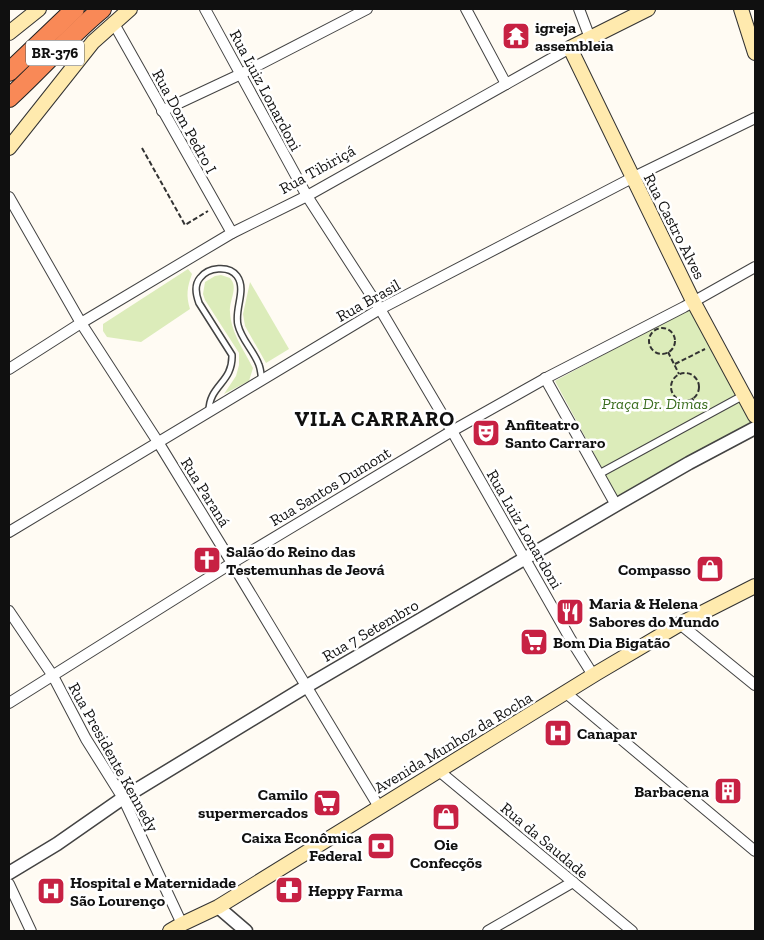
<svg xmlns="http://www.w3.org/2000/svg" width="764" height="940" font-family="'Zilla Slab',serif">
	<rect width="100%" height="100%" fill="#fffbf3"/>
	<g fill="#dcecba">
		<path d="M188 269 192 274C187 287 186 296 190 309L141 342 107 337 103 331V324Z"/>
		<path d="M221 275 230 278C239 288 229 300 230 312 231 333 244 350 253 368L249 381 224 394 236 376 239 365V353L205 300 203 294 205 282 215 276Z"/>
		<polygon points="250,282 289,349 266,363 245,326 243,314"/>
		<polygon points="692,307 755,424 618,498 555,381"/>
	</g>
	<g fill="none" stroke-linecap="round" stroke-linejoin="round">
		<defs>
			<path id="service" d="M209 411C209 385 233 383 232 355L199 303C196 295 194 285 200 278 208 267 229 265 237 276 247 290 234 309 238 325 241 339 254 351 259 365 261 370 261 376 262 381"/>
			<polyline id="pedestrian" points="599,474 744,395"/>
			<g id="minor">
				<polyline points="205,9 307,196 380,309 452,431 571,640 593,675"/>
				<polyline points="466,9 506,84"/>
				<polyline points="579,9 590,38"/>
				<polyline points="113,22 232,233"/>
				<polyline points="162,111 241,74 367,9"/>
				<polyline points="9,197 81,323 158,442 232,563 379,807"/>
				<polyline points="9,369 81,323 232,233 307,196 570,48"/>
				<polyline points="545,378 616,505"/>
				<polyline points="9,532 380,309 632,178 755,118"/>
				<polyline points="9,611 53,676 86,739 123,798 182,924"/>
				<polyline points="680,624 755,685"/>
				<polyline points="566,693 755,851"/>
				<polyline points="9,703 232,563 452,431 548,377 684,307 755,267"/>
				<polyline points="439,771 632,931"/>
				<polyline points="9,884 31,931"/>
				<polyline points="488,931 573,882"/>
			</g>
			<g id="tertiary">
				<polyline points="9,873 57,844 123,798 307,686 616,505 689,463 755,428"/>
				<polyline points="218,907 246,931"/>
			</g>
			<g id="secondary">
				<polyline points="648,9 570,48 693,301 755,416"/>
				<polyline points="741,9 755,53"/>
				<polyline points="9,33 39,9"/>
				<polyline points="9,148 93,42 130,9"/>
				<polyline points="170,931 182,924 218,907 597,673 680,624 755,586"/>
			</g>
			<g id="motorway">
				<polyline points="9,72 75,9"/>
				<path d="M9 98C41 69 69 36 102 9"/>
			</g>
		</defs>
		<use href="#service" stroke="#434343" stroke-width="8"/>
		<use href="#pedestrian" stroke="#434343" stroke-width="9"/>
		<use href="#minor" stroke="#434343" stroke-width="12"/>
		<use href="#tertiary" stroke="#434343" stroke-width="15"/>
		<use href="#secondary" stroke="#323232" stroke-width="16"/>
		<use href="#motorway" stroke="#212121" stroke-width="20"/>
		<g stroke="#323232" stroke-width="2" stroke-dasharray="5 2.5" stroke-linecap="butt">
			<polyline points="142,148 185,225 208,211"/>
			<circle cx="662" cy="341" r="13"/>
			<polyline points="668,352 679,374"/>
			<polyline points="675,364 705,349"/>
			<circle cx="685" cy="387" r="14"/>
			<polyline points="692,398 698,409"/>
		</g>
		<use href="#service" stroke="#fff" stroke-width="5"/>
		<use href="#pedestrian" stroke="#fff" stroke-width="7"/>
		<use href="#minor" stroke="#fff" stroke-width="10"/>
		<use href="#tertiary" stroke="#fff" stroke-width="12"/>
		<use href="#secondary" stroke="#ffeaae" stroke-width="14"/>
		<use href="#motorway" stroke="#f98957" stroke-width="18"/>
	</g>
	<defs>
		<symbol id="temple-square" viewBox="-11 -11 22 22"><rect x="-9" y="-9" width="18" height="18" rx="4" fill="#c72143" stroke="#fff"/><path d="M0-6L5-2H3V0L6.5 2.5H4V6H1.5V3h-3V6H-4V2.5H-6.5L-3 0V-2H-5Z" fill="#fff"/></symbol>
		<symbol id="theatre-square" viewBox="-11 -11 22 22"><rect x="-9" y="-9" width="18" height="18" rx="4" fill="#c72143" stroke="#fff"/><path d="M-5-5.5Q0-4 5-5.5V0Q5 5 0 6Q-5 5-5 0ZM-3.3-2.5H-1v1.5H-3.3ZM1-2.5H3.3v1.5H1ZM-2.8 1Q0 5.5 2.8 1Z" fill="#fff"/></symbol>
		<symbol id="church-square" viewBox="-11 -11 22 22"><rect x="-9" y="-9" width="18" height="18" rx="4" fill="#c72143" stroke="#fff"/><path d="M-1.2-6h2.4v3.5h3.3v2.4h-3.3V6h-2.4V-.1h-3.3v-2.4h3.3Z" fill="#fff"/></symbol>
		<symbol id="shop-square" viewBox="-11 -11 22 22"><rect x="-9" y="-9" width="18" height="18" rx="4" fill="#c72143" stroke="#fff"/><path d="M-5-2.5h2.3a2.7 3.5 0 0 1 5.4 0H5L5.5 6h-11ZM-1.5-2.5h3a1.5 2.3 0 0 0-3 0Z" fill="#fff"/></symbol>
		<symbol id="restaurant-square" viewBox="-11 -11 22 22"><rect x="-9" y="-9" width="18" height="18" rx="4" fill="#c72143" stroke="#fff"/><path d="M-5-6h1v4h1v-4h1v4h1v-4h1v5L-1.5 .5V6h-2V.5L-5-1ZM5-6V6H3V1.5H1.5Q1.5-4 5-6Z" fill="#fff"/></symbol>
		<symbol id="supermarket-square" viewBox="-11 -11 22 22"><rect x="-9" y="-9" width="18" height="18" rx="4" fill="#c72143" stroke="#fff"/><path d="M-6-5.5h2.5l.6 2H6L4.5 2H-2.5L-4.4-4H-6ZM-1.5 3.2a1.3 1.3 0 1 0 .1 0ZM3 3.2a1.3 1.3 0 1 0 .1 0Z" fill="#fff"/></symbol>
		<symbol id="hospital-square" viewBox="-11 -11 22 22"><rect x="-9" y="-9" width="18" height="18" rx="4" fill="#c72143" stroke="#fff"/><path d="M-5-5h3v3.5h4V-5h3V5h-3V1.5h-4V5h-3Z" fill="#fff"/></symbol>
		<symbol id="building-square" viewBox="-11 -11 22 22"><rect x="-9" y="-9" width="18" height="18" rx="4" fill="#c72143" stroke="#fff"/><path d="M-4-6H4V6H1V3H-1V6H-4ZM-2.5-4.3h1.7v1.8h-1.7ZM.8-4.3h1.7v1.8H.8ZM-2.5-1h1.7V.8h-1.7ZM.8-1h1.7V.8H.8Z" fill="#fff"/></symbol>
		<symbol id="bank-square" viewBox="-11 -11 22 22"><rect x="-9" y="-9" width="18" height="18" rx="4" fill="#c72143" stroke="#fff"/><path d="M-6-4H6V4H-6ZM0-2.3a2.3 2.3 0 1 0 0 4.6a2.3 2.3 0 1 0 0-4.6Z" fill="#fff"/></symbol>
		<symbol id="pharmacy-square" viewBox="-11 -11 22 22"><rect x="-9" y="-9" width="18" height="18" rx="4" fill="#c72143" stroke="#fff"/><path d="M-2-6h4v4h4v4h-4v4h-4v-4h-4v-4h4Z" fill="#fff"/></symbol>
	</defs>
	<g fill-rule="evenodd">
		<use href="#temple-square" x="500" y="20" width="32" height="32"/>
		<use href="#theatre-square" x="470" y="417" width="32" height="32"/>
		<use href="#church-square" x="191" y="544" width="32" height="32"/>
		<use href="#shop-square" x="694" y="553" width="32" height="32"/>
		<use href="#restaurant-square" x="554" y="596" width="32" height="32"/>
		<use href="#supermarket-square" x="518" y="626" width="32" height="32"/>
		<use href="#hospital-square" x="542" y="717" width="32" height="32"/>
		<use href="#building-square" x="712" y="775" width="32" height="32"/>
		<use href="#supermarket-square" x="311" y="787" width="32" height="32"/>
		<use href="#shop-square" x="430" y="801" width="32" height="32"/>
		<use href="#bank-square" x="365" y="830" width="32" height="32"/>
		<use href="#pharmacy-square" x="273" y="874" width="32" height="32"/>
		<use href="#hospital-square" x="35" y="875" width="32" height="32"/>
	</g>
	<g text-anchor="middle" stroke-width="5" stroke-linejoin="round" paint-order="stroke">
		<rect fill="#fff" stroke="#585858" stroke-width="1" x="26" y="40.5" width="58" height="25" rx="4"/>
		<g font-size="15" font-weight="bold" fill="#101010">
			<text x="55" y="58">BR-376</text>
		</g>
		<g font-size="16" font-weight="bold" fill="#101010" stroke="#fff" text-anchor="start">
			<text x="535" y="33">igreja<tspan x="535" dy="18">assembleia</tspan></text>
			<text x="505" y="430">Anfiteatro<tspan x="505" dy="18">Santo Carraro</tspan></text>
			<text x="226" y="557">Salão do Reino das<tspan x="226" dy="18">Testemunhas de Jeová</tspan></text>
			<text x="691" y="575" text-anchor="end">Compasso</text>
			<text x="589" y="609">Maria &amp; Helena<tspan x="589" dy="18">Sabores do Mundo</tspan></text>
			<text x="553" y="648">Bom Dia Bigatão</text>
			<text x="577" y="739">Canapar</text>
			<text x="709" y="797" text-anchor="end">Barbacena</text>
			<text x="308" y="800" text-anchor="end">Camilo<tspan x="308" dy="18">supermercados</tspan></text>
			<text x="362" y="843" text-anchor="end">Caixa Econômica<tspan x="362" dy="18">Federal</tspan></text>
			<text x="446" y="850" text-anchor="middle">Oie<tspan x="446" dy="18">Confecçõs</tspan></text>
			<text x="70" y="888">Hospital e Maternidade<tspan x="70" dy="18">São Lourenço</tspan></text>
			<text x="308" y="896">Heppy Farma</text>
		</g>
		<g font-size="16" fill="#101010" stroke="#fff">
			<text transform="translate(266 90) rotate(62)" y="6">Rua Luiz Lonardoni</text>
			<text transform="translate(185 121) rotate(61)" y="6">Rua Dom Pedro I</text>
			<text transform="translate(317 169) rotate(-29)" y="6">Rua Tibiriçá</text>
			<text transform="translate(675 226) rotate(63)" y="6">Rua Castro Alves</text>
			<text transform="translate(368 300) rotate(-29)" y="6">Rua Brasil</text>
			<text transform="translate(330 486) rotate(-31)" y="6">Rua Santos Dumont</text>
			<text transform="translate(206 492) rotate(58)" y="6">Rua Paraná</text>
			<text transform="translate(525 529) rotate(60)" y="6">Rua Luiz Lonardoni</text>
			<text transform="translate(370 630) rotate(-30)" y="6">Rua 7 Setembro</text>
			<text transform="translate(453 742) rotate(-31)" y="6">Avenida Munhoz da Rocha</text>
			<text transform="translate(114 757) rotate(61)" y="6">Rua Presidente Kennedy</text>
			<text transform="translate(545 840) rotate(40)" y="6">Rua da Saudade</text>
		</g>
		<g font-size="16" font-style="italic" fill="#396c1d" stroke="#fff">
			<text x="655" y="409">Praça Dr. Dimas</text>
		</g>
		<g font-size="21" font-weight="bold" letter-spacing="1" fill="#101010" stroke="#fff">
			<text x="375" y="426">VILA CARRARO</text>
		</g>
	</g>
	<rect width="764" height="940" fill="none" stroke="#101010" stroke-width="20"/>
</svg>
